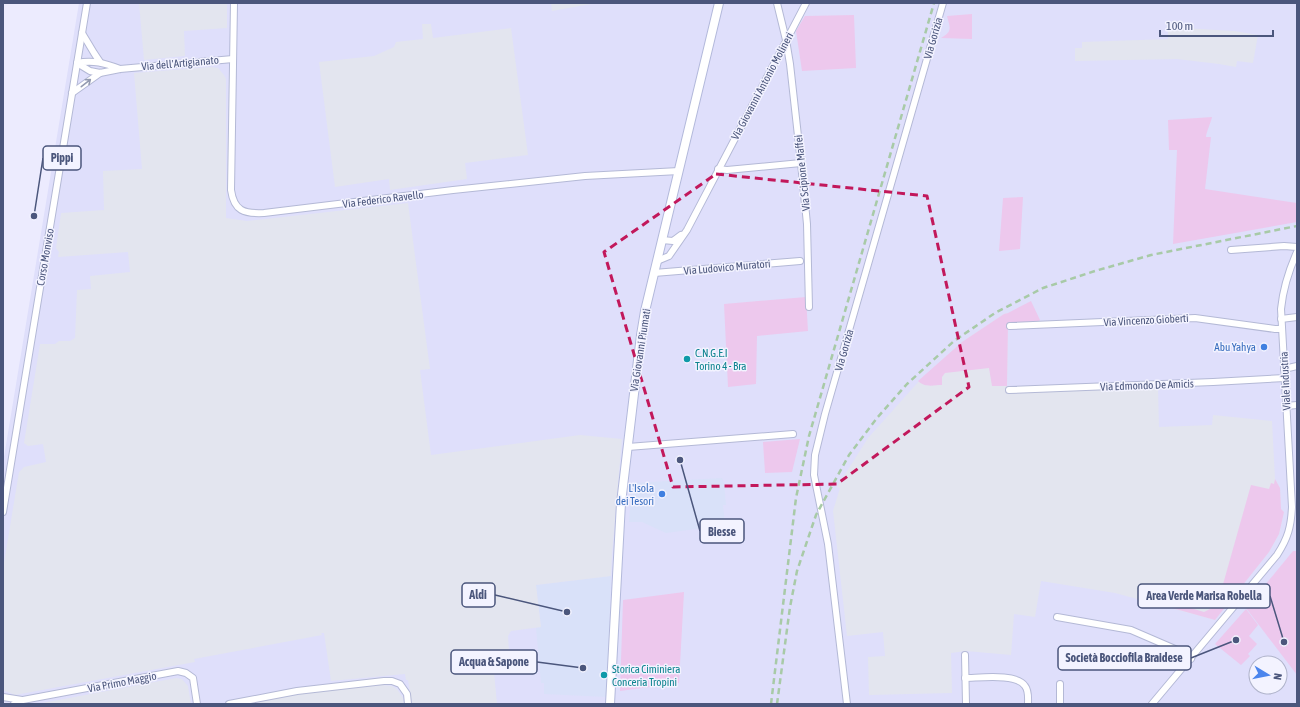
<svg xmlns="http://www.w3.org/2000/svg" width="1300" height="707" font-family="'Asap Condensed',sans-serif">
	<rect width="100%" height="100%" fill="#ecebfe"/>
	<path fill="#dfdffb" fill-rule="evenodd" d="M79 3H1297V704H3V463ZM1256 663H1280V687H1256Z"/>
	<g fill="#d9e1f9">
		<polygon points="722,478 724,483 726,505 723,505 725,525 666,533 642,522 629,522 632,483"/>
		<polygon points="611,576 607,697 544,694 544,683 541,683 536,628 541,627 536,585"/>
	</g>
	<g fill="#e3e5ef">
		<polygon points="139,3 227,3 227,28 184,31 185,56 144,60"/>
		<polygon points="551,3 597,3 552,11"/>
		<polygon points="422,24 431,24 433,38 511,28 528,155 465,163 467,179 390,190 389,179 335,187 319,62 374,56 394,47 396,42 423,39"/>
		<polygon points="1168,27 1234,31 1258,35 1253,63 1237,61 1236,67 1219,64 1177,59 1075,61 1075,48 1082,48 1082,42 1168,39"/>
		<polygon points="211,67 218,68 224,75 226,79 226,218 247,221 408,203 430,369 420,370 431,455 580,435 622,439 612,554 611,576 536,585 541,627 511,631 508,636 510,666 507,671 494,672 497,704 412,704 408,680 406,680 405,674 331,681 324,633 321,633 322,635 194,659 195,662 15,695 3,690 3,569 19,472 24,467 46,462 43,444 28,446 24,443 40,344 55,344 59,341 70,341 75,338 77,290 91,289 90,276 130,272 128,252 58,257 59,252 56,248 61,213 104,210 103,171 142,169 134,73"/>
		<polygon points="1008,313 1007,393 1158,388 1159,427 1212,425 1213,415 1272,421 1275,479 1280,488 1281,509 1284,512 1279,534 1269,552 1215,620 1115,593 1041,581 1035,617 1014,614 1011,655 966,651 951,653 952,693 869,695 868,657 885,656 883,632 847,636 833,511 840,488 837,487 868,438 921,379 962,342 1004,314"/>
		<polygon points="176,678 182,679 188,686 191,704 37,704"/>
		<polygon points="382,685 392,686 397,689 403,698 404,704 244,704 298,693"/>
	</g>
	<g fill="#edc8ed">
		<path d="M972 14V39L941 38C953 31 950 28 947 16Z"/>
		<polygon points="854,15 856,68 802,71 796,31 805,16"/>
		<path d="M1212 117C1211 122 1206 133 1206 137H1211L1205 189 1297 203V222L1173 244 1177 150H1169L1168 120Z"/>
		<polygon points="1023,197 1020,249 999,251 1003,198"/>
		<polygon points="806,297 808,331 757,336 756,384 728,387 724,304"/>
		<path d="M1031 301 1040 320 1037 322 1008 323 1007 386H992L989 368 945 373 942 377V385C934 385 925 388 918 381L962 342 1004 314 1008 313Z"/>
		<polygon points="800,439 792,472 765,473 763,442"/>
		<polygon points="1275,479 1280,488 1281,509 1284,512 1279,534 1269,552 1215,620 1165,606 1167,601 1204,612 1216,606 1218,602 1251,485 1269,489 1271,483 1274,484"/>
		<polygon points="1293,551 1297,551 1297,675 1246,608"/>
		<polygon points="684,592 679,683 620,691 623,600"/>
		<polygon points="1246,609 1258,625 1249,636 1257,644 1248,654 1250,656 1241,665 1215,644"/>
	</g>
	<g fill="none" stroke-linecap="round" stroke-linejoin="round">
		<defs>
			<g id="street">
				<path d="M234 3 231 190C234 211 244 214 264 213L453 190 585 176 679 171"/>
				<polyline points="777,3 786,40 790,64 801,163 807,224 809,307"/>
				<polyline points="82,33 94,53 100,62"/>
				<path d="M120 69C105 63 93 60 77 63L90 71 100 73 120 69 233 59"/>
				<polyline points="72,93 100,73"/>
				<polyline points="718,169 727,170 801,163"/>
				<polyline points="662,240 673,241 681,235"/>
				<polyline points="1231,250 1284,246 1297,247"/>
				<polyline points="657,261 669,256 687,230 806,3"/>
				<polyline points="654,273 800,261"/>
				<polyline points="1281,319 1297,317"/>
				<polyline points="1010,326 1195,318 1275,329 1282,329"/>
				<polyline points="1284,369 1297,366"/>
				<polyline points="1009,390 1213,382 1285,378"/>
				<polyline points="1286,406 1297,405"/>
				<polyline points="628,447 793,434"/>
				<polyline points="3,512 87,3"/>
				<polyline points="1057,617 1131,630 1175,649 1191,659"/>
				<polyline points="965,655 966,704"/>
				<path d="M965 678C979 678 1017 673 1025 686 1029 691 1028 698 1028 704"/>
				<polyline points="1060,684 1060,704"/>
				<polyline points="3,697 22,700"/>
				<polyline points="14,704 23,700 178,671 186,673 193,678 197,704"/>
				<polyline points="229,704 297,691 384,681 392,681 400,684 407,694 408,704"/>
				<polyline points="847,704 828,544 814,475 815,455 825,414 943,3"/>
				<path d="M1152 704 1277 555C1288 538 1291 527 1292 507L1281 309C1283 289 1289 270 1297 252"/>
			</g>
			<polyline id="secondary" points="610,704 621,503 641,335 645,311 719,3"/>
		</defs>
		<use href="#street" stroke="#b4b9d6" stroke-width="8"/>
		<use href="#secondary" stroke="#b3b9db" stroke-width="10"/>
		<use href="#street" stroke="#fff" stroke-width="6"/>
		<use href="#secondary" stroke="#fff" stroke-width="8"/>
		<g stroke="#a8caa7" stroke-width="2.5" stroke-dasharray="6 4" stroke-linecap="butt">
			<polyline points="771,704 796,498 809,436 934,3"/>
			<polyline points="777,704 790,607 797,571 816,515 849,455 877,418 907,384 954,341 995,313 1043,288 1095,271 1151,255 1297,226"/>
		</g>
	</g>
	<defs><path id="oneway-shaft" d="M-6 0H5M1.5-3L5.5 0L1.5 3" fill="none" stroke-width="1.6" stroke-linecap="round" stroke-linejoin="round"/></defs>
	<use stroke="#939ab0" href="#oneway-shaft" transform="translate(86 83) rotate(-38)"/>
	<path fill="none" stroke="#c2185b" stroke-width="3" stroke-dasharray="8 5" stroke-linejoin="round" d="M716 174 927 196 969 387 837 484 673 487 604 252Z"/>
	<g fill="#3f7fe0" stroke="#f3f3ff" stroke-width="1.5">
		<circle cx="1264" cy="347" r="4"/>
		<circle cx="662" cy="494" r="4"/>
	</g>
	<g fill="#0f9aa8" stroke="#f3f3ff" stroke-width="1.5">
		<circle cx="687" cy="359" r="4"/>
		<circle cx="604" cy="675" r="4"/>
	</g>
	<g text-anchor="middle" stroke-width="3" stroke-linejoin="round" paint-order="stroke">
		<g font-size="11" fill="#4b567c" stroke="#f3f3ff">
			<text transform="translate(933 38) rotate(-74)" y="4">Via Gorizia</text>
			<text transform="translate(180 63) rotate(-5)" y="4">Via dell'Artigianato</text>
			<text transform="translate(762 86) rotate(-62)" y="4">Via Giovanni Antonio Molineri</text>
			<text transform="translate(802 173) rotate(-96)" y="4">Via Scipione Maffei</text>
			<text transform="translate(383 199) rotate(-7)" y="4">Via Federico Ravello</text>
			<text transform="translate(45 257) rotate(-80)" y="4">Corso Monviso</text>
			<text transform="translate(727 267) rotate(-5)" y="4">Via Ludovico Muratori</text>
			<text transform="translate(1146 320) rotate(-3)" y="4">Via Vincenzo Gioberti</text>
			<text transform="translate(640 350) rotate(-81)" y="4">Via Giovanni Piumati</text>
			<text transform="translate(844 350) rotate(-74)" y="4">Via Gorizia</text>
			<text transform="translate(1285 381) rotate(-93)" y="4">Viale Industria</text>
			<text transform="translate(1147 385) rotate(-2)" y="4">Via Edmondo De Amicis</text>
			<text transform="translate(122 682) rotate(-11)" y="4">Via Primo Maggio</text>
		</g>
		<g font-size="11" fill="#366cbe" stroke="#f3f3ff" text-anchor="end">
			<text x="1256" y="351">Abu Yahya</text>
			<text x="654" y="492">L'Isola<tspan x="654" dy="13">dei Tesori</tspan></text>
		</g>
		<g font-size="11" fill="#0d838f" stroke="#f3f3ff" text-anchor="start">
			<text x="695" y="357">C.N.G.E.I<tspan x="695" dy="13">Torino 4 - Bra</tspan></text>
			<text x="612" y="673">Storica Ciminiera<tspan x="612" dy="13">Conceria Tropini</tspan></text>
		</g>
	</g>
	<path fill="none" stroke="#4b567c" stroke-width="1.5" d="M34 216L43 158M680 460L700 531M567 612L495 595M1284 642L1270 596M1236 640L1191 658M583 668L537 662"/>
	<g fill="#4b567c" stroke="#f3f3ff" stroke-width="1.5">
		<circle cx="34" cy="216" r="4"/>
		<circle cx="680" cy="460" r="4"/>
		<circle cx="567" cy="612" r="4"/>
		<circle cx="1284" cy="642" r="4"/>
		<circle cx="1236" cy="640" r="4"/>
		<circle cx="583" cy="668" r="4"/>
	</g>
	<g fill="#f3f3ff" stroke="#4b567c" stroke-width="1.5">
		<rect x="43" y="146" width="38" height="24" rx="4"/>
		<rect x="700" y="519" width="44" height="24" rx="4"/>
		<rect x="462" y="583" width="33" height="24" rx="4"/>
		<rect x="1138" y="584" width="132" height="24" rx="4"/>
		<rect x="1058" y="646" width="133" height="24" rx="4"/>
		<rect x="451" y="650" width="86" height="24" rx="4"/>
	</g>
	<g font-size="12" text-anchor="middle" font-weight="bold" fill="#4b567c">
		<text x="62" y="162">Pippi</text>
		<text x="722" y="536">Biesse</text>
		<text x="478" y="599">Aldi</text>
		<text x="1204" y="600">Area Verde Marisa Robella</text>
		<text x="1124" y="662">Società Bocciofila Braidese</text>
		<text x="494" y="666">Acqua &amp; Sapone</text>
	</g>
	<rect width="1300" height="707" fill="none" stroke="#4b567c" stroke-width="8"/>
	<g transform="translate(1268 675) rotate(100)"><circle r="19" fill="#f3f3ff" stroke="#b0b4cb"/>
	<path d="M0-3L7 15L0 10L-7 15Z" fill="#4b85ed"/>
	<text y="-6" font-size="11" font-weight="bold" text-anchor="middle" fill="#4b567c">N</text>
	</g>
	<path d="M1160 30v6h113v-6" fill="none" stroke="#4b567c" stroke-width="2"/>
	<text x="1166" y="30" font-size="12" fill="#4b567c" stroke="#f3f3ff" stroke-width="3" paint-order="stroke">100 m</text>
</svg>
